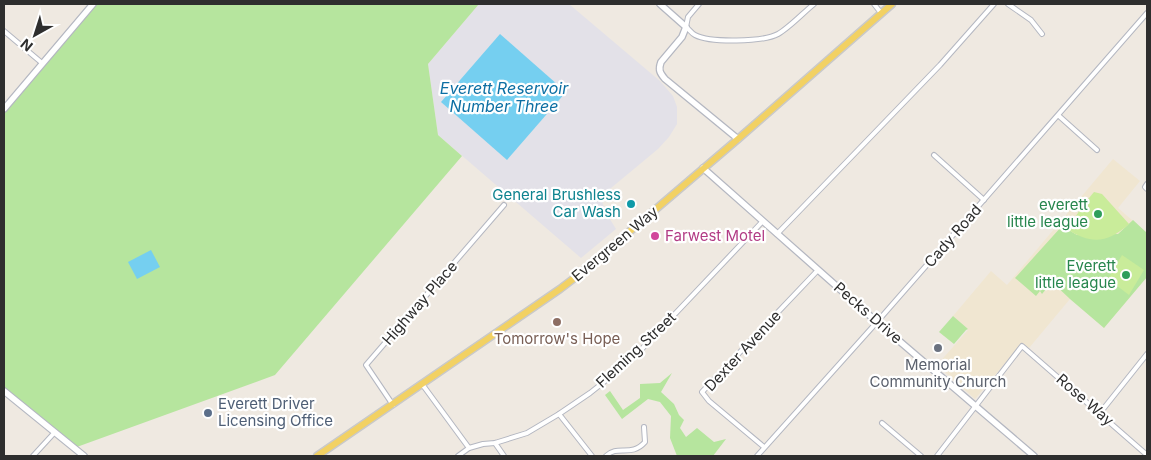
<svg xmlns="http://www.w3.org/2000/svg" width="1151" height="460" font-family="Inter,sans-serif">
	<rect width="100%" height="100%" fill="#efe9e1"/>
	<polygon fill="#e3e1e8" points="479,4 569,4 660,81 673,96 677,107 677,124 669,137 658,149 605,193 602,201 605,211 616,229 581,258 438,135 428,64"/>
	<polygon fill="#f0e6d1" points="1113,159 1140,181 1118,208 1147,233 1147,277 1104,328 1070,299 1029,348 1022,343 975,399 937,365 968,330 953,316 991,271 1007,285"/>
	<g fill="#b6e59e">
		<polygon points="93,4 479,4 428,64 438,135 462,156 275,375 74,448 4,391 4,109"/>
		<polygon points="1133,220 1147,233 1147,277 1104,328 1070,299 1052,282 1052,285 1047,288 1042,294 1040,291 1036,296 1015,278 1062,226 1077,235 1118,234"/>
		<polygon points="953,316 968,329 966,330 954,344 939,332"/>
		<polygon points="672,373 661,392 674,404 679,415 684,420 680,428 686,437 697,428 714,442 726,439 713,456 677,456 670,438 671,416 660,402 648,399 622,419 605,395 610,391 623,410 640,398 640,384 660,383"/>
	</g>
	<g fill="#c9ec9a">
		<path d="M1094 192 1102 194 1129 224C1108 243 1091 245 1067 229L1084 204Z"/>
		<polygon points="1122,255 1144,270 1129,295 1108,279"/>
	</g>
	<g fill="#75cff0">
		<polygon points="500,34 566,92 507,160 441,102"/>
		<polygon points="151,250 160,267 137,279 128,262"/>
	</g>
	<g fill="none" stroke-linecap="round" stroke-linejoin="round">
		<defs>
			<g id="street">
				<path d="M699 4 688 17 686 27C689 29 691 33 695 35 710 43 763 42 778 34 789 28 804 12 814 4"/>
				<polyline points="874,4 881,13"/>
				<polyline points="1008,4 1031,20 1042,34"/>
				<polyline points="4,31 42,63"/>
				<polyline points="1059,116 1097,150"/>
				<polyline points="934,155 984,200"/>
				<polyline points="1147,184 1145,187 1147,189"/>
				<polyline points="777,234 940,65 994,4"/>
				<polyline points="422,384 469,448"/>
				<polyline points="393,405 366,365 504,205"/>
				<polyline points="1100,413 1147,354"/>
				<polyline points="559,414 592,456"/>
				<polyline points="882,423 921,456"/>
				<polyline points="495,443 504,456"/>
				<polyline points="764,447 709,401 702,392 818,270"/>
				<polyline points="33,456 55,432"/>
				<polyline points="458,456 469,448 483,444 495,443 527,433 559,414 590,393 614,374 638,353 763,221"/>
				<path d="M606 456C618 444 631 458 645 442L644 427"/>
				<polyline points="757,456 877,322 1147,13"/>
				<polyline points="937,456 1022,346 1147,455"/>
			</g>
			<g id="secondary">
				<path d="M660 4 686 27 682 37 661 62C658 70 660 73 665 79L738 139"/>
				<polyline points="4,109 93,4"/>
				<polyline points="703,168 877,322 1034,456"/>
				<polyline points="4,391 84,456"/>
			</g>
			<polyline id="primary" points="317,456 560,289 581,273 738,139 892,4"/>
		</defs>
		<use href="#street" stroke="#b4b7c1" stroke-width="6"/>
		<use href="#secondary" stroke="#b4b7c1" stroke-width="8"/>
		<use href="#primary" stroke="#c9c9c9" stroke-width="9"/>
		<use href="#street" stroke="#fff" stroke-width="4"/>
		<use href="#secondary" stroke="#fff" stroke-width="5.5"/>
		<use href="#primary" stroke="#f2d163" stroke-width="6"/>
	</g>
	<circle fill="#0f9aa8" stroke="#fff" stroke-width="2" cx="631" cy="204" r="5"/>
	<g fill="#2e9e5b" stroke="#fff" stroke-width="2">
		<circle cx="1098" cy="214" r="5"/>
		<circle cx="1126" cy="275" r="5"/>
	</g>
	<circle fill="#d1479c" stroke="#fff" stroke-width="2" cx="655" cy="236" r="5"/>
	<circle fill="#8d6e63" stroke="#fff" stroke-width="2" cx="557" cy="322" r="5"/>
	<circle fill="#6b7280" stroke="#fff" stroke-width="2" cx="938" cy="348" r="5"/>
	<circle fill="#5c6f8a" stroke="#fff" stroke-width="2" cx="208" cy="413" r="5"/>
	<g text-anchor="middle" stroke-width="4.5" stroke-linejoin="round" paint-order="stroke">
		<g font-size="15" fill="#0d838f" stroke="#fff" text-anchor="end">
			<text x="621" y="200">General Brushless<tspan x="621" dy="17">Car Wash</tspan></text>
		</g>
		<g font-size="15" fill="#27864d" stroke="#fff" text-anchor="end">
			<text x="1088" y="210">everett<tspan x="1088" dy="17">little league</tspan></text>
			<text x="1116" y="271">Everett<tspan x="1116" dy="17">little league</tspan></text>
		</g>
		<g font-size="15" fill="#b23c85" stroke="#fff" text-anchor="start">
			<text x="665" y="241">Farwest Motel</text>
		</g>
		<g font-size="15" fill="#2e2e2e" stroke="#fff">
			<text transform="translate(953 236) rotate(-49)" y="5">Cady Road</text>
			<text transform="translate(615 244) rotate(-40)" y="5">Evergreen Way</text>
			<text transform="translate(420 303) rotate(-49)" y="5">Highway Place</text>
			<text transform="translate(868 313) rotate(41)" y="5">Pecks Drive</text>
			<text transform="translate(636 350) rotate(-43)" y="5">Fleming Street</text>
			<text transform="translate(743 351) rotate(-47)" y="5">Dexter Avenue</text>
			<text transform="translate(1085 400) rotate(41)" y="5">Rose Way</text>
		</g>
		<g font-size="15" fill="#785e54" stroke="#fff">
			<text x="557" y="344">Tomorrow's Hope</text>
		</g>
		<g font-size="15" fill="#5b616d" stroke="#fff">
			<text x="938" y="370">Memorial<tspan x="938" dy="17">Community Church</tspan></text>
		</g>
		<g font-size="15" fill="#4e5e75" stroke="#fff" text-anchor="start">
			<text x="218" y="409">Everett Driver<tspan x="218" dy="17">Licensing Office</tspan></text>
		</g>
		<g font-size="16" font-style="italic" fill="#0d6fa3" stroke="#fff">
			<text x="504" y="94">Everett Reservoir<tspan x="504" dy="18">Number Three</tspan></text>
		</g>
	</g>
	<rect width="1151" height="460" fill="none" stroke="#2e2e2e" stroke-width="10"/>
	<g transform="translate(35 35) rotate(219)" stroke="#ffffff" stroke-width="4" paint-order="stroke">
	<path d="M0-4L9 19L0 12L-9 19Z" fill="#2e2e2e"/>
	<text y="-8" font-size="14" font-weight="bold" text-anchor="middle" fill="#2e2e2e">N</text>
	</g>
</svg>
